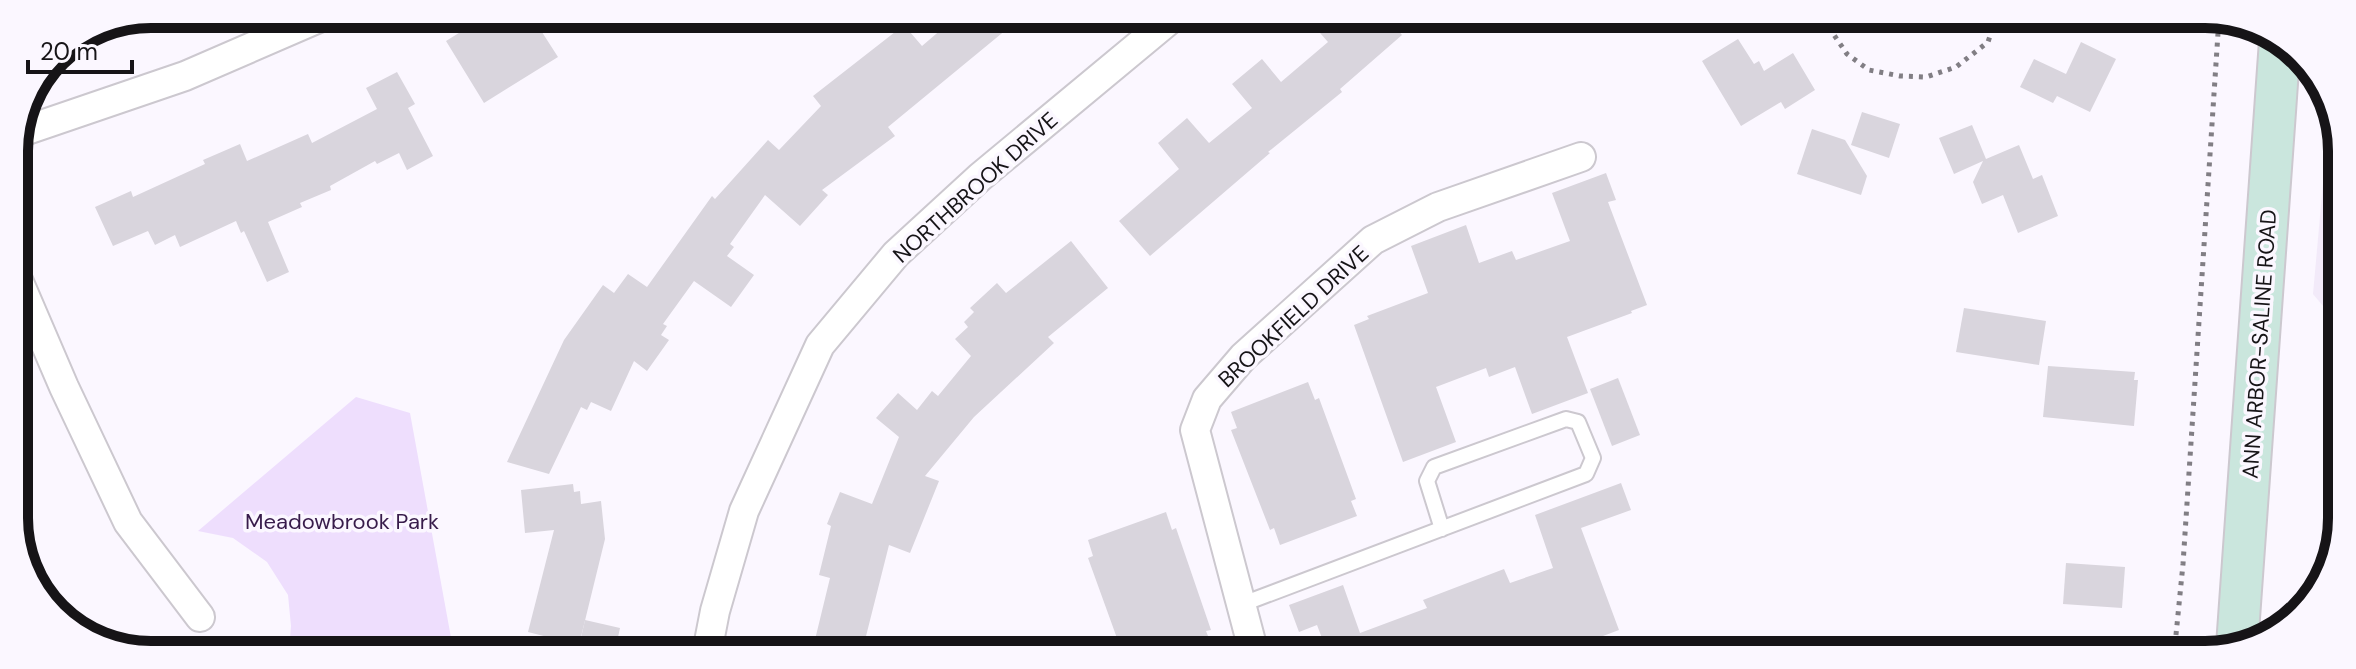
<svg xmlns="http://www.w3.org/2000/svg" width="2356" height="669" font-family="'DM Sans',sans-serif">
	<rect width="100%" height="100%" fill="#fbf7ff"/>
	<polygon fill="#f2eaf9" points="2330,106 2339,124 2339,325 2313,294"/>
	<polygon fill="#eedefd" points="356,397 410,413 452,643 480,651 289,651 291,626 288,595 267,562 233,538 198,531"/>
	<g fill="#d9d5dd">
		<polygon points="511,15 531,15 558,57 484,103 446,41 478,21 485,31"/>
		<polygon points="957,16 1023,16 888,127 895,136 822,190 828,195 800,226 765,195 730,244 734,247 727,256 754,275 731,307 694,281 663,324 667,326 661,335 669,340 647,371 634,361 611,411 591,402 587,410 581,407 549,474 507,462 564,340 603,285 614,293 628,274 647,287 712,196 715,199 768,140 779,150 821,106 813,96 904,25 922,46"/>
		<polygon points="1306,17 1387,17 1402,35 1340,89 1342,92 1268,152 1270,153 1150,256 1119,221 1179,169 1158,143 1187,118 1209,143 1252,108 1232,84 1262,59 1281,82 1328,42"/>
		<polygon points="1738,39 1754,64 1759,61 1764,71 1793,53 1815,90 1785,109 1781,102 1741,126 1702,61"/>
		<polygon points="2081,42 2116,59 2090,112 2057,96 2053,103 2020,87 2034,59 2066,74"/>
		<polygon points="397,72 415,104 408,108 433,156 407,170 399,153 377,164 375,161 330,186 331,190 300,203 302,207 268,222 289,272 267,282 244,231 241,233 236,221 180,247 175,235 155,245 148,231 113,246 95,207 131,191 133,197 205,164 203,160 240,144 247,161 308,134 312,143 377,109 366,88"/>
		<polygon points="1862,112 1900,124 1889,158 1851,145"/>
		<polygon points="1972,125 1986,159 2019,145 2033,179 2042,175 2058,216 2018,233 2003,195 1982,204 1973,182 1983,161 1954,174 1939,138"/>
		<polygon points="1812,129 1845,140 1867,176 1861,195 1797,174"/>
		<polygon points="1606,173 1616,200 1608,202 1647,305 1631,311 1632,313 1567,337 1588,393 1532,414 1515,367 1489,377 1486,368 1436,387 1456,442 1403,462 1354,325 1369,319 1367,316 1428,293 1411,246 1466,225 1479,263 1512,251 1516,260 1570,241 1552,193"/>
		<polygon points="1071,241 1108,288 1048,337 1054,343 974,417 925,476 939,481 910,553 889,545 862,652 812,652 830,578 819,575 831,526 827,524 840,492 872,504 899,437 876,418 898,393 917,410 932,391 938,396 971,356 955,339 968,327 964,322 974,312 970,308 997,283 1006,293"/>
		<polygon points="1964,308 2046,321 2039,365 1956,352"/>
		<polygon points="2048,366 2135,372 2134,380 2138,380 2134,426 2043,417"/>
		<polygon points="1618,378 1640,435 1612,446 1590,389"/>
		<polygon points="1308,382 1315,400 1319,398 1356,499 1351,501 1357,516 1280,545 1274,528 1270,530 1231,430 1237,428 1231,412"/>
		<polygon points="1621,483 1631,510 1581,528 1619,630 1603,636 1604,638 1563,653 1314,653 1314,650 1325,646 1317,625 1299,632 1289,605 1343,585 1360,633 1427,608 1423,600 1504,569 1510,583 1553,568 1535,515"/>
		<polygon points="573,484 574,492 580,491 581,504 601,501 605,539 579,645 528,632 554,530 525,533 521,490"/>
		<polygon points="1166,512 1172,530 1176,528 1211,630 1206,631 1212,646 1195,653 1122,652 1088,558 1093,556 1088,540"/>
		<polygon points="2066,563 2125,567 2122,608 2063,604"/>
		<polygon points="585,620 620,628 615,651 578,651"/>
	</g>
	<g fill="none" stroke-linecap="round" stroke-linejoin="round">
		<defs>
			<polyline id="service" points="1240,605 1586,474 1593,458 1578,422 1566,419 1434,467 1427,481 1442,529"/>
			<g id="minor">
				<polyline points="18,133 185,76 328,14"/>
				<polyline points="15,273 64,387 128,522 200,617"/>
				<polyline points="707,652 715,611 744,511 820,345 896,254 980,177 1174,16"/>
				<polyline points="1254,653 1195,430 1207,399 1243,357 1373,240 1438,207 1581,157"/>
			</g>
			<polyline id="secondary" points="2237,646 2280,41"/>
		</defs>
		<use href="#service" stroke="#ccc8cf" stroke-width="18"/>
		<use href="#minor" stroke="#ccc8cf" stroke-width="32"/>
		<use href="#secondary" stroke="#ccc8cf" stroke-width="44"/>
		<g stroke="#817e84" stroke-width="5" stroke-dasharray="4 6" stroke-linecap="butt">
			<polyline points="1825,18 1830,29 1847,54 1869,70 1900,76 1926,77 1956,67 1988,42 1996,18"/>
			<polyline points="2339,307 2330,294 2339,162"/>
			<polyline points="2331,563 2338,482"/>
			<polyline points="175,651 183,640"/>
			<polyline points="2174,655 2183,564 2219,18"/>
		</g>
		<use href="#service" stroke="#fff" stroke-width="14"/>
		<use href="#minor" stroke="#fff" stroke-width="28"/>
		<use href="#secondary" stroke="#cae6dd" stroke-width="40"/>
	</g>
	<g text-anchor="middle" stroke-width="7" stroke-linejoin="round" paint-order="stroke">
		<g font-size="22" fill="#161417" stroke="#fbf7ff">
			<text transform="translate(975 187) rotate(-42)" y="8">NORTHBROOK DRIVE</text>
			<text transform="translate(1293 316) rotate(-43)" y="8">BROOKFIELD DRIVE</text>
			<text transform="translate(2259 344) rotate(-86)" y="8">ANN ARBOR-SALINE ROAD</text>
		</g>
		<g font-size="22" fill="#381c4b" stroke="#fbf7ff">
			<text x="342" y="529">Meadowbrook Park</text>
		</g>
	</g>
	<path d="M0 0H2356V669H0ZM151 28H2205A123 123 0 0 1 2328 151V518A123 123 0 0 1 2205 641H151A123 123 0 0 1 28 518V151A123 123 0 0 1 151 28Z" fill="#fbf7ff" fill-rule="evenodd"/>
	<path fill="none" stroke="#161417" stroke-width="10" d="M151 28H2205A123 123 0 0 1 2328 151V518A123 123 0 0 1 2205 641H151A123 123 0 0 1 28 518V151A123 123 0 0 1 151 28Z"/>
	<path d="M28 60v12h104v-12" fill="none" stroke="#161417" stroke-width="4"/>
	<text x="40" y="60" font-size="24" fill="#161417" stroke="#fbf7ff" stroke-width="6" paint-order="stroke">20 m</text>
</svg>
